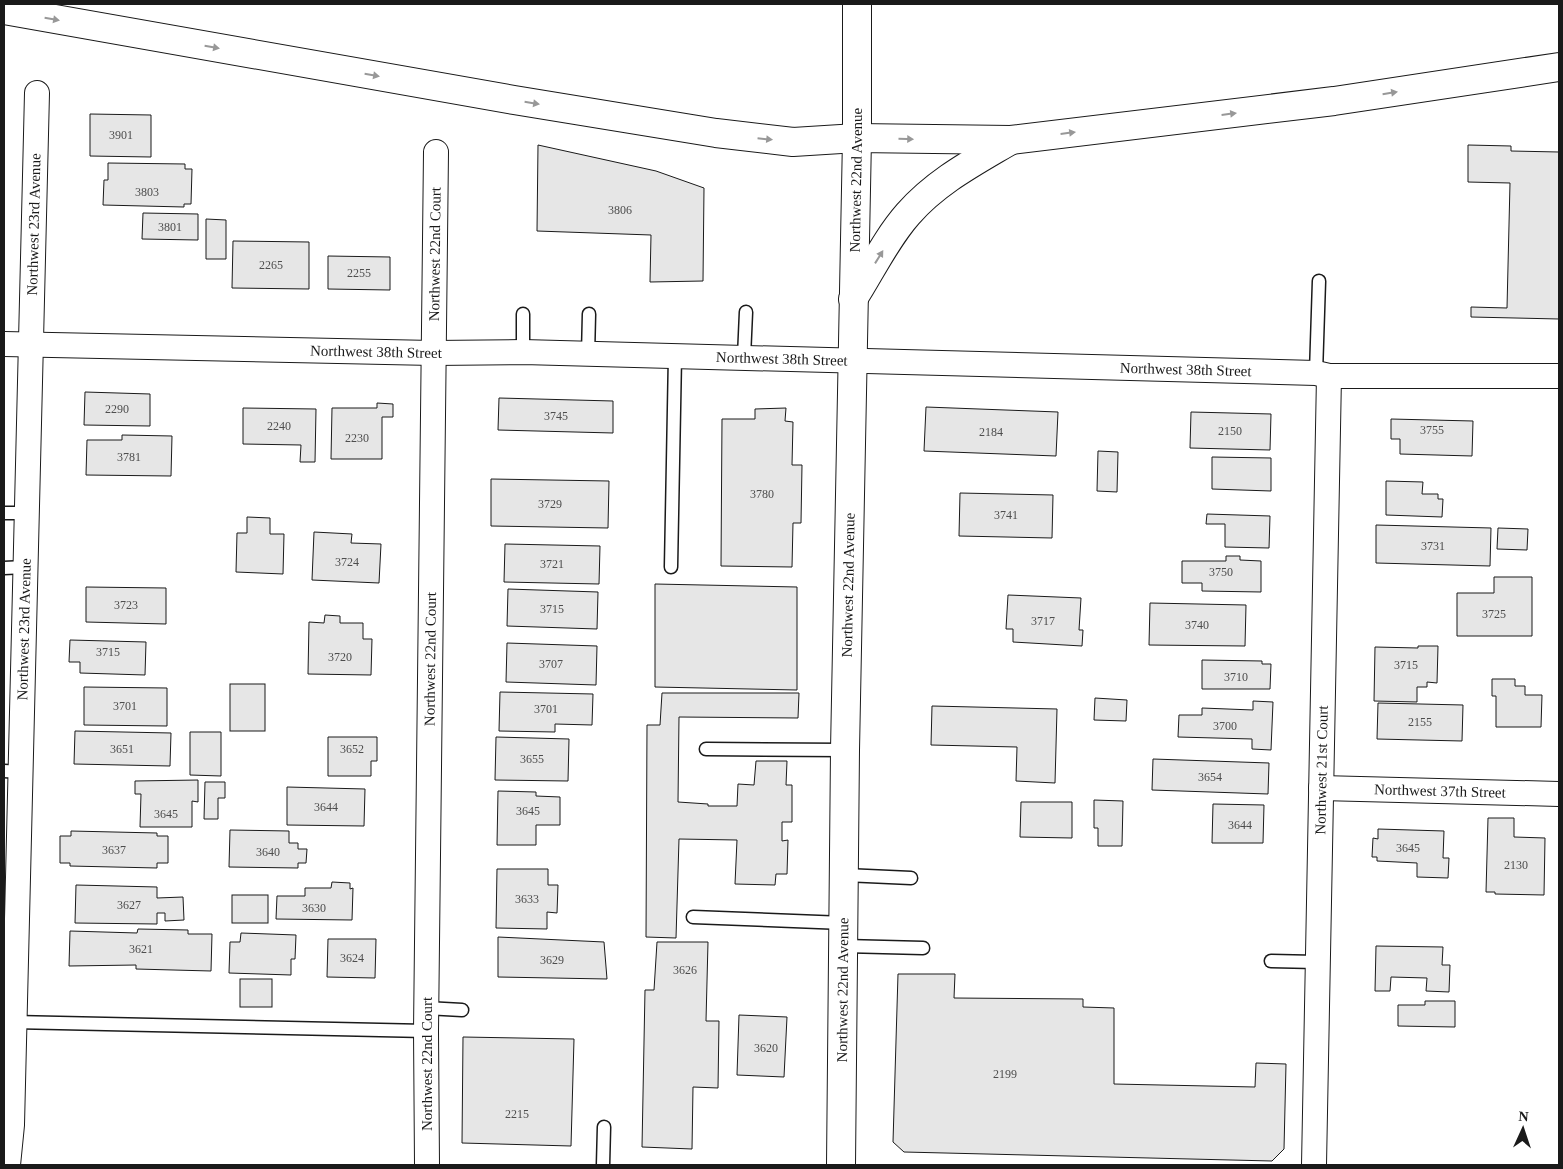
<svg xmlns="http://www.w3.org/2000/svg" width="1563" height="1169" font-family="Georgia,serif">
	<rect width="100%" height="100%" fill="#fff"/>
	<g fill="#e6e6e6" stroke="#1a1a1a">
		<polygon points="90,114 151,115 151,157 90,156"/>
		<polygon points="538,145 656,171 704,188 703,281 650,282 651,235 537,231"/>
		<polygon points="1468,145 1511,146 1511,151 1559,152 1559,319 1471,317 1471,307 1507,308 1510,183 1468,182"/>
		<polygon points="108,163 185,164 185,169 192,169 191,204 184,204 184,207 103,205 104,180 108,180"/>
		<polygon points="143,213 198,214 198,240 142,239"/>
		<polygon points="206,219 226,220 226,259 206,259"/>
		<polygon points="233,241 309,242 309,289 232,288"/>
		<polygon points="328,256 390,257 390,290 328,289"/>
		<polygon points="85,392 150,394 150,426 84,425"/>
		<polygon points="499,398 613,401 613,433 498,430"/>
		<polygon points="377,403 393,404 393,417 382,417 382,459 331,459 332,408 377,408"/>
		<polygon points="926,407 1058,412 1056,456 924,451"/>
		<polygon points="243,408 316,409 315,462 300,462 301,445 243,444"/>
		<polygon points="786,408 785,421 793,422 792,465 802,465 801,523 793,523 792,567 721,566 722,419 755,419 755,409"/>
		<polygon points="1191,412 1271,414 1270,450 1190,448"/>
		<polygon points="1391,419 1473,421 1472,456 1400,454 1400,439 1391,439"/>
		<polygon points="122,435 172,436 171,476 86,475 87,440 122,440"/>
		<polygon points="1098,451 1118,452 1117,492 1097,491"/>
		<polygon points="1212,457 1271,458 1271,491 1212,489"/>
		<polygon points="491,479 609,481 608,528 491,526"/>
		<polygon points="1386,481 1423,482 1422,494 1438,494 1438,499 1443,499 1442,517 1386,515"/>
		<polygon points="960,493 1053,495 1052,538 959,536"/>
		<polygon points="1207,514 1270,516 1269,548 1225,547 1225,524 1206,524"/>
		<polygon points="247,517 270,518 270,534 284,534 283,574 236,572 237,533 247,533"/>
		<polygon points="1376,525 1491,528 1490,566 1376,563"/>
		<polygon points="1498,528 1528,529 1527,550 1497,549"/>
		<polygon points="314,532 352,534 351,543 381,544 379,583 312,580"/>
		<polygon points="505,544 600,546 599,584 504,582"/>
		<polygon points="1226,556 1240,556 1240,560 1261,561 1261,592 1202,591 1202,583 1182,583 1182,561 1226,561"/>
		<polygon points="1494,577 1532,577 1532,636 1457,636 1457,593 1494,593"/>
		<polygon points="655,584 797,587 797,690 655,687"/>
		<polygon points="86,587 166,588 166,624 86,622"/>
		<polygon points="508,589 598,592 597,629 507,626"/>
		<polygon points="1008,595 1081,598 1079,630 1083,630 1082,646 1013,642 1013,629 1006,629"/>
		<polygon points="1150,603 1246,605 1245,646 1149,645"/>
		<polygon points="325,615 340,616 340,623 363,623 363,639 372,639 371,675 308,674 309,622 324,623"/>
		<polygon points="70,640 146,642 145,675 80,673 80,662 69,662"/>
		<polygon points="507,643 597,646 596,685 506,682"/>
		<polygon points="1418,646 1438,646 1437,683 1427,682 1427,687 1417,687 1417,702 1374,701 1375,647 1418,648"/>
		<polygon points="1202,660 1262,661 1262,664 1271,664 1270,689 1202,689"/>
		<polygon points="1492,679 1515,679 1515,686 1525,686 1525,695 1542,695 1541,727 1496,727 1496,696 1492,696"/>
		<rect x="230" y="684" width="35" height="47"/>
		<polygon points="84,687 167,688 167,726 84,725"/>
		<polygon points="500,692 593,694 592,725 555,724 555,732 499,731"/>
		<polygon points="662,693 799,693 798,718 679,717 678,802 708,804 708,806 737,806 738,784 754,785 756,761 787,761 786,785 792,785 792,822 782,822 782,841 788,840 787,874 776,874 775,885 735,884 737,840 679,839 676,938 646,937 647,725 660,725"/>
		<polygon points="1095,698 1127,700 1126,721 1094,720"/>
		<polygon points="1253,701 1273,702 1271,750 1252,749 1252,739 1178,737 1179,715 1202,715 1202,708 1253,710"/>
		<polygon points="1378,703 1463,705 1462,741 1377,739"/>
		<polygon points="932,706 1057,709 1055,783 1016,781 1017,747 931,745"/>
		<polygon points="75,731 171,733 170,766 74,764"/>
		<polygon points="190,732 221,732 221,776 190,775"/>
		<polygon points="328,737 377,737 377,761 371,761 371,776 328,776"/>
		<polygon points="496,737 569,739 568,781 495,780"/>
		<polygon points="1153,759 1269,763 1268,794 1152,790"/>
		<polygon points="198,780 198,802 192,801 192,827 140,827 141,794 135,794 135,781"/>
		<polygon points="205,782 225,782 225,798 218,798 218,819 204,819"/>
		<polygon points="287,787 365,789 364,826 287,825"/>
		<polygon points="498,791 536,792 536,796 560,797 560,825 536,825 536,845 497,845"/>
		<polygon points="1094,800 1123,801 1122,846 1098,846 1098,828 1094,828"/>
		<polygon points="1021,802 1072,802 1072,838 1020,837"/>
		<polygon points="1213,804 1264,805 1263,843 1212,843"/>
		<polygon points="1488,818 1514,818 1514,837 1545,838 1544,895 1495,894 1495,892 1486,892"/>
		<polygon points="1378,829 1444,831 1443,858 1449,858 1448,878 1417,877 1417,863 1377,861 1377,857 1372,857 1373,838 1378,839"/>
		<polygon points="230,830 289,831 289,843 298,843 298,849 307,849 306,863 298,863 298,868 229,867"/>
		<polygon points="71,831 157,833 157,836 168,836 168,863 157,863 157,868 70,866 70,863 60,863 60,836 71,836"/>
		<polygon points="497,869 548,869 548,885 558,885 557,913 547,912 547,929 496,928"/>
		<polygon points="332,882 350,883 350,889 353,888 352,920 276,919 277,896 305,896 305,888 331,888"/>
		<polygon points="76,885 157,887 157,898 183,897 184,920 165,921 165,913 157,913 157,924 75,923"/>
		<rect x="232" y="895" width="36" height="28"/>
		<polygon points="138,929 188,930 188,934 212,934 211,971 136,969 136,965 69,966 70,931 137,933"/>
		<polygon points="241,933 296,935 295,959 291,959 291,975 229,973 230,942 240,942"/>
		<polygon points="498,937 604,942 607,979 498,977"/>
		<polygon points="328,939 376,939 375,978 327,977"/>
		<polygon points="657,942 708,942 706,1021 719,1021 718,1088 693,1087 692,1149 642,1147 645,990 654,990"/>
		<polygon points="1376,946 1443,947 1442,965 1450,965 1449,992 1426,991 1427,978 1391,977 1390,991 1375,991"/>
		<polygon points="898,974 955,974 954,998 1083,999 1083,1007 1114,1008 1114,1084 1255,1087 1256,1063 1286,1064 1284,1149 1272,1161 904,1152 893,1142"/>
		<rect x="240" y="979" width="32" height="28"/>
		<polygon points="1425,1001 1455,1001 1455,1027 1398,1026 1398,1005 1425,1005"/>
		<polygon points="739,1015 787,1017 784,1077 737,1075"/>
		<polygon points="463,1037 574,1039 571,1146 462,1143"/>
	</g>
	<g fill="none" stroke-linecap="round" stroke-linejoin="round">
		<defs>
			<g id="lane">
				<polyline points="523,314 523,352"/>
				<polyline points="588,355 589,314"/>
				<polyline points="744,357 746,312"/>
				<polyline points="1316,373 1319,281"/>
				<polyline points="4,513 27,513"/>
				<polyline points="671,567 675,356"/>
				<polyline points="4,568 25,567"/>
				<polyline points="706,749 845,750"/>
				<polyline points="4,771 21,772"/>
				<polyline points="845,875 911,878"/>
				<polyline points="693,917 844,923"/>
				<polyline points="844,946 923,948"/>
				<polyline points="1271,961 1316,962"/>
				<polyline points="426,1008 462,1010"/>
				<polyline points="13,1022 426,1031"/>
				<polyline points="603,1165 604,1127"/>
			</g>
			<g id="street">
				<path id="s1" d="M4 344 433 353 523 352 1316 373 1329 376H1559"/>
				<path id="s2" d="M1321 788 1559 794"/>
				<path id="s3" d="M8 1165 12 1125 37 93"/>
				<path id="s4" d="M427 1165 426 1031 436 152"/>
				<path id="s5" d="M1314 1165 1329 376"/>
			</g>
			<g id="secondary">
				<path id="s6" d="M841 1165 845 750 857 138V4"/>
			</g>
			<g id="highway">
				<polyline points="4,10 514,100 716,133 793,142 857,138 1011,140 1334,101 1559,67"/>
				<path d="M853 299C871 271 886 239 908 214 937 181 974 162 1011 140"/>
			</g>
		</defs>
		<use href="#lane" stroke="#1a1a1a" stroke-width="15"/>
		<use href="#street" stroke="#1a1a1a" stroke-width="26"/>
		<use href="#secondary" stroke="#1a1a1a" stroke-width="30"/>
		<use href="#highway" stroke="#1a1a1a" stroke-width="30"/>
		<use href="#lane" stroke="#fff" stroke-width="12"/>
		<use href="#street" stroke="#fff" stroke-width="24"/>
		<use href="#secondary" stroke="#fff" stroke-width="28"/>
		<use href="#highway" stroke="#fff" stroke-width="28"/>
	</g>
	<defs><path id="oneway-solid" d="M-6-.8H1V-3.2L6.5 0L1 3.2V.8H-6Z" transform="scale(1.25)"/></defs>
	<g fill="#989898">
		<use href="#oneway-solid" transform="translate(52 19) rotate(10)"/>
		<use href="#oneway-solid" transform="translate(212 47) rotate(10)"/>
		<use href="#oneway-solid" transform="translate(372 75) rotate(10)"/>
		<use href="#oneway-solid" transform="translate(1390 93) rotate(-9)"/>
		<use href="#oneway-solid" transform="translate(532 103) rotate(9)"/>
		<use href="#oneway-solid" transform="translate(1229 114) rotate(-7)"/>
		<use href="#oneway-solid" transform="translate(1068 133) rotate(-7)"/>
		<use href="#oneway-solid" transform="translate(765 139) rotate(6)"/>
		<use href="#oneway-solid" transform="translate(906 139) rotate(1)"/>
		<use href="#oneway-solid" transform="translate(879 257) rotate(-58)"/>
	</g>
	<g text-anchor="middle" stroke-width="4" stroke-linejoin="round" paint-order="stroke">
		<g font-size="12" fill="#4d4d4d">
			<text x="121" y="139">3901</text>
			<text x="147" y="196">3803</text>
			<text x="620" y="214">3806</text>
			<text x="170" y="231">3801</text>
			<text x="271" y="269">2265</text>
			<text x="359" y="277">2255</text>
			<text x="117" y="413">2290</text>
			<text x="556" y="420">3745</text>
			<text x="279" y="430">2240</text>
			<text x="1432" y="434">3755</text>
			<text x="1230" y="435">2150</text>
			<text x="991" y="436">2184</text>
			<text x="357" y="442">2230</text>
			<text x="129" y="461">3781</text>
			<text x="762" y="498">3780</text>
			<text x="550" y="508">3729</text>
			<text x="1006" y="519">3741</text>
			<text x="1433" y="550">3731</text>
			<text x="347" y="566">3724</text>
			<text x="552" y="568">3721</text>
			<text x="1221" y="576">3750</text>
			<text x="126" y="609">3723</text>
			<text x="552" y="613">3715</text>
			<text x="1494" y="618">3725</text>
			<text x="1043" y="625">3717</text>
			<text x="1197" y="629">3740</text>
			<text x="108" y="656">3715</text>
			<text x="340" y="661">3720</text>
			<text x="551" y="668">3707</text>
			<text x="1406" y="669">3715</text>
			<text x="1236" y="681">3710</text>
			<text x="125" y="710">3701</text>
			<text x="546" y="713">3701</text>
			<text x="1420" y="726">2155</text>
			<text x="1225" y="730">3700</text>
			<text x="122" y="753">3651</text>
			<text x="352" y="753">3652</text>
			<text x="532" y="763">3655</text>
			<text x="1210" y="781">3654</text>
			<text x="326" y="811">3644</text>
			<text x="528" y="815">3645</text>
			<text x="166" y="818">3645</text>
			<text x="1240" y="829">3644</text>
			<text x="1408" y="852">3645</text>
			<text x="114" y="854">3637</text>
			<text x="268" y="856">3640</text>
			<text x="1516" y="869">2130</text>
			<text x="527" y="903">3633</text>
			<text x="129" y="909">3627</text>
			<text x="314" y="912">3630</text>
			<text x="141" y="953">3621</text>
			<text x="352" y="962">3624</text>
			<text x="552" y="964">3629</text>
			<text x="685" y="974">3626</text>
			<text x="766" y="1052">3620</text>
			<text x="1005" y="1078">2199</text>
			<text x="517" y="1118">2215</text>
		</g>
		<g font-size="15" fill="#1a1a1a" stroke="#fff">
			<text dy="5" stroke="none"><textPath href="#s6" startOffset="985">Northwest 22nd Avenue</textPath></text>
			<text dy="5" stroke="none"><textPath href="#s3" startOffset="941">Northwest 23rd Avenue</textPath></text>
			<text dy="5" stroke="none"><textPath href="#s4" startOffset="911">Northwest 22nd Court</textPath></text>
			<text dy="5" stroke="none"><textPath href="#s1" startOffset="372">Northwest 38th Street</textPath></text>
			<text dy="5" stroke="none"><textPath href="#s1" startOffset="778">Northwest 38th Street</textPath></text>
			<text dy="5" stroke="none"><textPath href="#s1" startOffset="1182">Northwest 38th Street</textPath></text>
			<text dy="5" stroke="none"><textPath href="#s6" startOffset="580">Northwest 22nd Avenue</textPath></text>
			<text dy="5" stroke="none"><textPath href="#s3" startOffset="536">Northwest 23rd Avenue</textPath></text>
			<text dy="5" stroke="none"><textPath href="#s4" startOffset="506">Northwest 22nd Court</textPath></text>
			<text dy="5" stroke="none"><textPath href="#s5" startOffset="395">Northwest 21st Court</textPath></text>
			<text dy="5" stroke="none"><textPath href="#s2" startOffset="119">Northwest 37th Street</textPath></text>
			<text dy="5" stroke="none"><textPath href="#s6" startOffset="175">Northwest 22nd Avenue</textPath></text>
			<text transform="translate(427 1064) rotate(-90)" y="5">Northwest 22nd Court</text>
		</g>
	</g>
	<rect width="1563" height="1169" fill="none" stroke="#1a1a1a" stroke-width="10"/>
	<g transform="translate(1523 1129) rotate(3)" stroke="#ffffff" stroke-width="4" paint-order="stroke">
	<path d="M0-4L9 19L0 12L-9 19Z" fill="#1a1a1a"/>
	<text y="-8" font-size="14" font-weight="bold" text-anchor="middle" fill="#1a1a1a">N</text>
	</g>
</svg>
